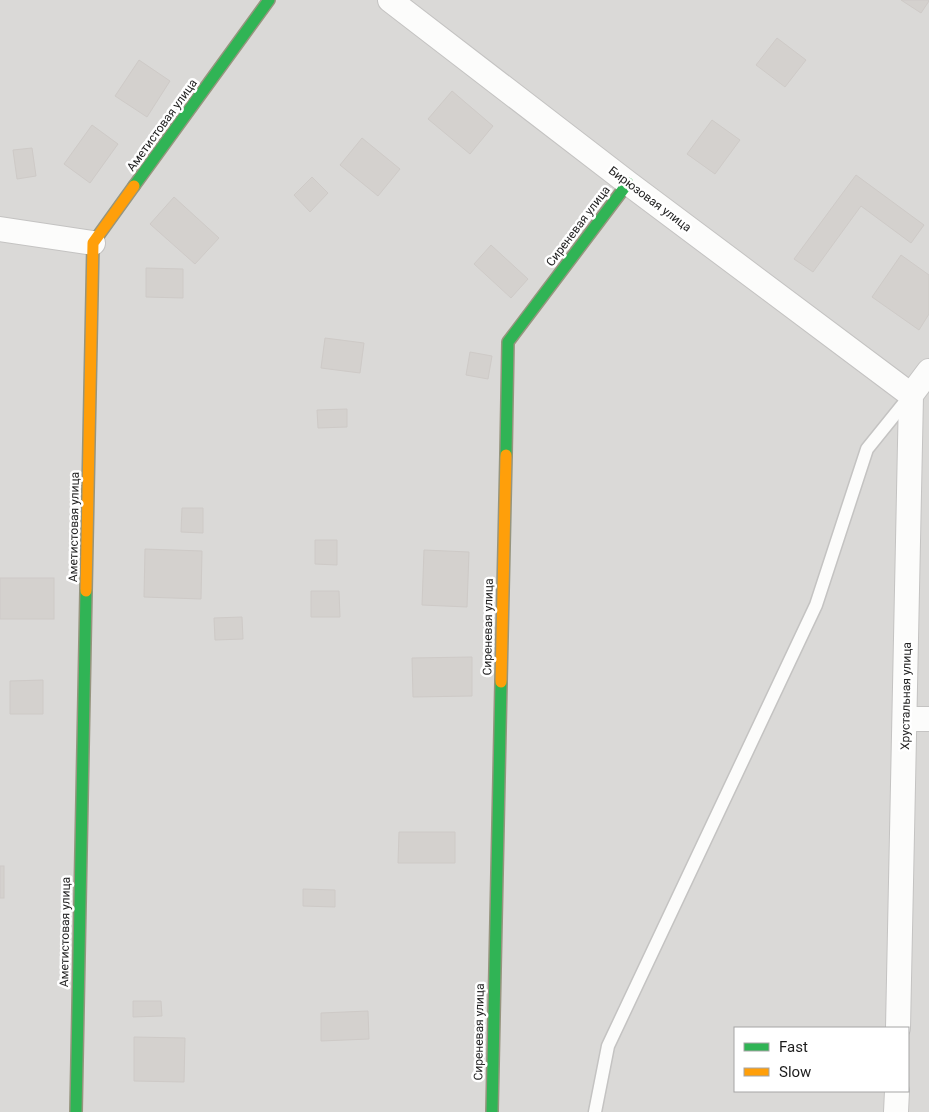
<svg xmlns="http://www.w3.org/2000/svg" width="929" height="1112" font-family="Roboto,sans-serif">
	<rect width="100%" height="100%" fill="#ebe9e6"/>
	<path fill="#dad9d7" fill-rule="evenodd" d="M0 0H929V1112H0ZM735 1028H908V1091H735Z"/>
	<g fill="#d4d1ce" stroke="#cecac7">
		<polygon points="901,0 929,0 929,1 921,13"/>
		<polygon points="777,38 806,60 785,87 756,65"/>
		<polygon points="139,60 170,81 147,117 115,96"/>
		<polygon points="452,91 493,126 470,154 428,119"/>
		<polygon points="712,120 740,140 715,174 687,154"/>
		<polygon points="92,125 118,144 90,183 64,164"/>
		<polygon points="362,138 400,169 378,196 340,165"/>
		<polygon points="32,148 36,176 17,179 13,150"/>
		<polygon points="856,175 924,225 911,243 861,206 813,272 794,259"/>
		<polygon points="312,177 328,193 310,212 294,195"/>
		<polygon points="174,197 219,238 195,264 150,224"/>
		<polygon points="491,245 528,279 511,298 474,264"/>
		<polygon points="901,255 929,275 929,314 919,330 872,297"/>
		<polygon points="146,268 183,269 183,298 146,297"/>
		<polygon points="325,338 364,343 360,373 321,368"/>
		<polygon points="470,352 492,356 488,379 466,375"/>
		<polygon points="347,409 347,427 318,428 317,410"/>
		<polygon points="182,508 203,508 203,533 181,532"/>
		<polygon points="315,540 337,540 337,565 315,564"/>
		<polygon points="145,549 202,551 201,599 144,597"/>
		<polygon points="424,550 469,552 467,607 422,605"/>
		<rect x="0" y="578" width="54" height="41"/>
		<polygon points="311,591 339,591 340,617 311,617"/>
		<polygon points="242,617 243,639 215,640 214,618"/>
		<polygon points="472,657 472,696 413,697 412,658"/>
		<polygon points="43,680 43,714 10,714 10,681"/>
		<polygon points="399,832 455,832 455,863 398,863"/>
		<rect x="0" y="866" width="4" height="32"/>
		<polygon points="303,889 335,890 335,907 303,906"/>
		<polygon points="133,1001 161,1001 162,1016 133,1017"/>
		<polygon points="368,1011 369,1039 321,1041 321,1013"/>
		<polygon points="134,1037 185,1038 184,1082 134,1081"/>
	</g>
	<g fill="none" stroke-linecap="round" stroke-linejoin="round">
		<defs>
			<polyline id="lane" points="595,1112 608,1046 816,605 867,449 909,397"/>
			<g id="street">
				<polyline points="390,0 628,183 911,395"/>
				<polyline points="0,229 93,243"/>
				<polyline points="905,719 929,719"/>
				<polyline points="898,1028 911,395 929,371"/>
				<polyline points="896,1112 897,1091"/>
			</g>
			<g id="fast">
				<polyline points="134,186 269,0"/>
				<polyline points="506,455 508,342 628,183"/>
				<polyline points="76,1112 86,591"/>
				<polyline points="492,1112 501,682"/>
			</g>
			<g id="slow">
				<polyline points="86,591 93,243 134,186"/>
				<polyline points="501,682 506,455"/>
			</g>
		</defs>
		<use href="#lane" stroke="#c4c3c2" stroke-width="15"/>
		<use href="#street" stroke="#c4c3c2" stroke-width="26"/>
		<use href="#fast" stroke="#96957e" stroke-width="14"/>
		<use href="#slow" stroke="#96957e" stroke-width="14"/>
		<use href="#lane" stroke="#fcfcfb" stroke-width="12"/>
		<use href="#street" stroke="#fcfcfb" stroke-width="24"/>
		<use href="#fast" stroke="#30b455" stroke-width="11"/>
		<use href="#slow" stroke="#ff9f0a" stroke-width="11"/>
	</g>
	<g text-anchor="middle" stroke-width="5" stroke-linejoin="round" paint-order="stroke">
		<g font-size="12" fill="#1d1d1d" stroke="#fff">
			<text transform="translate(162 125) rotate(-54)" y="4">Аметистовая улица</text>
			<text transform="translate(650 199) rotate(37)" y="4">Бирюзовая улица</text>
			<text transform="translate(578 226) rotate(-53)" y="4">Сиреневая улица</text>
			<text transform="translate(74 527) rotate(-89)" y="4">Аметистовая улица</text>
			<text transform="translate(488 627) rotate(-89)" y="4">Сиреневая улица</text>
			<text transform="translate(906 696) rotate(-89)" y="4">Хрустальная улица</text>
			<text transform="translate(65 932) rotate(-89)" y="4">Аметистовая улица</text>
			<text transform="translate(479 1032) rotate(-89)" y="4">Сиреневая улица</text>
		</g>
	</g>
	<rect x="734" y="1027" width="175" height="65" fill="#ffffff" stroke="#a5a5a5"/>
	<rect x="744" y="1043" width="25" height="8" fill="#30b455" stroke="#a5a5a5"/>
	<text x="779" y="1052" font-size="15" fill="#1d1d1d">Fast</text>
	<rect x="744" y="1068" width="25" height="8" fill="#ff9f0a" stroke="#a5a5a5"/>
	<text x="779" y="1077" font-size="15" fill="#1d1d1d">Slow</text>
</svg>
